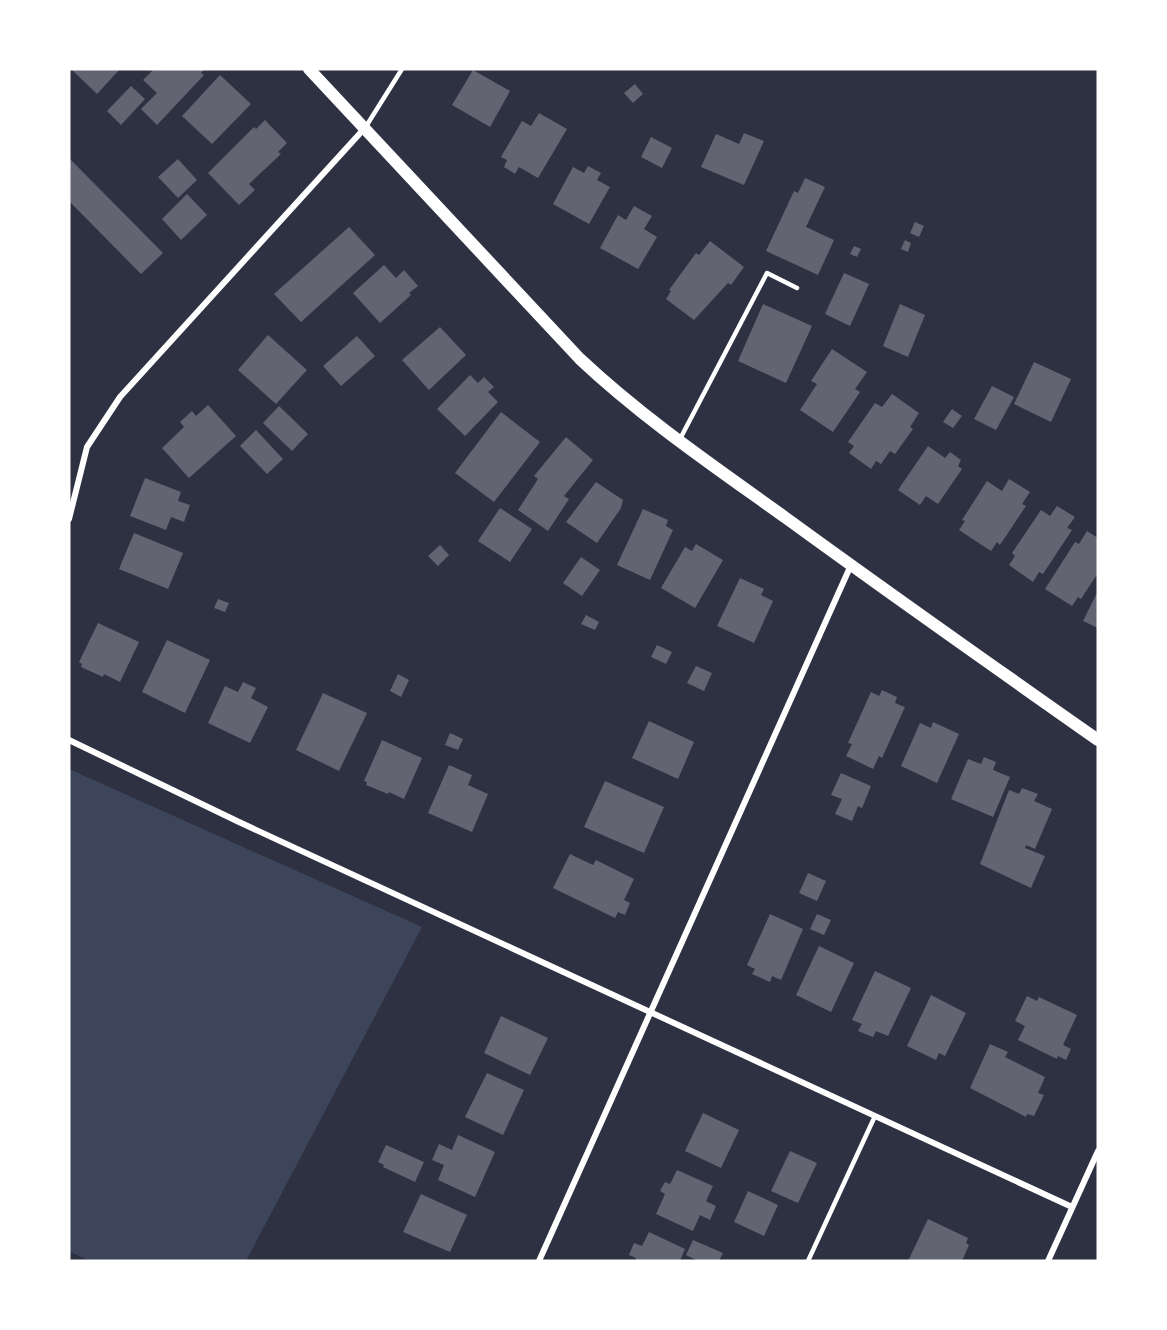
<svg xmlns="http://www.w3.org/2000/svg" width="1167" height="1330" font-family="'IBM Plex Sans',sans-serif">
	<rect width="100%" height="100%" fill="#2d3142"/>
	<polygon fill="#3c4559" points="69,769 422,927 246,1261 89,1261 69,1251"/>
	<g fill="#626471">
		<polygon points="71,69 120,69 97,94"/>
		<polygon points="154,69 205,69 201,73 204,75 157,125 141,109 157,93 143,80"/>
		<polygon points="473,70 510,91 490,127 452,105"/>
		<polygon points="220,75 251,104 212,144 182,116"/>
		<polygon points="635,84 643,94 633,103 624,93"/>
		<polygon points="131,86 145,99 121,125 107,111"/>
		<polygon points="539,113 567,129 538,178 519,167 515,174 504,167 507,160 501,157 522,121 531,126"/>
		<polygon points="265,120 287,143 278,152 281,154 249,184 255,190 239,205 208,173 254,127 256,129"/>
		<polygon points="744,133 764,141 744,185 701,167 716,134 739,144"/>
		<polygon points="651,137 672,148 662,168 641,157"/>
		<polygon points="69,158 163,253 141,274 71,203 69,205"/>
		<polygon points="178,159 197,180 178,198 158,177"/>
		<polygon points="588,166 601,173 597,180 610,187 589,224 553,204 573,167 584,173"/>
		<polygon points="805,178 825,187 806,227 834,240 818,275 766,251 794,191 798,193"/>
		<polygon points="187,194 207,215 181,240 162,219"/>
		<polygon points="634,206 652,216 644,229 657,237 638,269 600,248 618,215 626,220"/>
		<polygon points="915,222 924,226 919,237 910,233"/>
		<polygon points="349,227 375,255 301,322 274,294"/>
		<polygon points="905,240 911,243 908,252 901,249"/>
		<polygon points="710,241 744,267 731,285 728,283 694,320 666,299 671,291 669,290 696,253 699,255"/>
		<polygon points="854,246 861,249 857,257 850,254"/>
		<polygon points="384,265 396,278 404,270 418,286 409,293 411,295 380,323 353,293"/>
		<polygon points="844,273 869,284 850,326 825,314"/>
		<polygon points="763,304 812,326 786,383 738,361"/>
		<polygon points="900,304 925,315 908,357 883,346"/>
		<polygon points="440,327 466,355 429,390 402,360"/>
		<polygon points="268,335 307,370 276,404 238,370"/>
		<polygon points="357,336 375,356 341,386 323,366"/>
		<polygon points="832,349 867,372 855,389 860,392 833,432 800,410 817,384 811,381"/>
		<polygon points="1034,362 1071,379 1051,422 1014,404"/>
		<polygon points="470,375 478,383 484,377 494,387 488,392 498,402 465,436 437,409"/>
		<polygon points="992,386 1014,397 996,430 974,419"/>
		<polygon points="892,394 919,413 910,427 913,429 895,454 890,451 881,464 876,461 871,469 849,453 854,446 848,442 875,403 882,407"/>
		<polygon points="208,405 236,436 189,478 162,448 184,427 180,422 192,411 196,416"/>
		<polygon points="279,406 308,434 292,451 263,423"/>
		<polygon points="952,409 962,416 953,428 943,422"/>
		<polygon points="501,412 540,442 494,502 455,473"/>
		<polygon points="256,430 283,459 267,474 240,446"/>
		<polygon points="566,437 593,460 564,496 569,499 548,531 518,510 538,479 534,476"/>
		<polygon points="928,446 945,458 950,452 961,460 958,466 962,469 938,504 926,496 920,505 898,490"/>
		<polygon points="145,478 181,492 178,501 190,505 184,522 171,517 166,530 130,516"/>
		<polygon points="1009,479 1030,492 1022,504 1026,506 1000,545 997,542 991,551 959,530 965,521 962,520 987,481 1002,491"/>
		<polygon points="596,482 623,500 621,508 597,543 566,522"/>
		<polygon points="1057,506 1075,517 1067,528 1072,530 1043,574 1039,572 1033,582 1009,565 1015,556 1012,553 1041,510 1050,516"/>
		<polygon points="500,508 532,529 510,562 478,541"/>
		<polygon points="643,509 668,520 666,526 673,530 650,580 617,565"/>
		<polygon points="1087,531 1098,538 1098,573 1081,599 1078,597 1072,606 1045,589 1075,542 1079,544"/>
		<polygon points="134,533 183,553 168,589 119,569"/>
		<polygon points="696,544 723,560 695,608 661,588 685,547 692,551"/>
		<polygon points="440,545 449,555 438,566 428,556"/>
		<polygon points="581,557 600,570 582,596 563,583"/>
		<polygon points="740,578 764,589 761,595 773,601 754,643 717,626"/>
		<polygon points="1098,591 1098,628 1083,621"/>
		<polygon points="218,599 229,603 225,612 214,608"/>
		<polygon points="586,615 599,622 595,630 581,624"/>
		<polygon points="98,623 139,642 120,682 104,674 103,677 81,667 82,664 79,662"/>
		<polygon points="167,640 210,660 185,713 142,692"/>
		<polygon points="657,645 672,652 666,664 651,657"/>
		<polygon points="696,666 712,673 704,691 687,683"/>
		<polygon points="398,674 409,680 401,697 390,691"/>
		<polygon points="243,682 256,688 251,698 268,707 250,743 208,723 225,686 238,692"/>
		<polygon points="882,690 897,697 895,703 905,707 882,758 879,756 873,769 846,756 852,744 848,743 871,692 879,696"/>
		<polygon points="323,693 367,713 339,771 296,750"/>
		<polygon points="649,721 694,742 678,779 632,758"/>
		<polygon points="933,722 959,734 937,783 901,766 920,723 931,728"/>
		<polygon points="450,733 463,739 458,750 445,745"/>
		<polygon points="382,740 422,758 404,799 389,792 388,794 366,785 367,782 364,781"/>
		<polygon points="984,757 996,762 993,770 1010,777 993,817 951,799 968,759 981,764"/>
		<polygon points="449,765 472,775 468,785 488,794 472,832 428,813"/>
		<polygon points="841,773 871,786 862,808 858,806 852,821 835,814 842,799 831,795"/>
		<polygon points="605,781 664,807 644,853 584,827"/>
		<polygon points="1022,788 1038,794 1034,801 1052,809 1035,849 1026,845 1025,848 1045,856 1031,888 980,864 1009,790 1019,794"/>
		<polygon points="570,854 593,865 596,860 634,879 624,900 630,903 625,915 618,912 615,918 553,888"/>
		<polygon points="808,873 826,881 817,901 799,893"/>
		<polygon points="770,914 803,929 781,980 772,976 770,982 752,974 755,969 747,965"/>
		<polygon points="817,914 831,920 824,935 810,929"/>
		<polygon points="819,946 854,963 831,1012 796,995"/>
		<polygon points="875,971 911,988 888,1036 876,1031 873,1037 858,1031 862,1024 852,1020"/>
		<polygon points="931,995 966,1013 945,1056 939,1053 936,1060 907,1046"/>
		<polygon points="1027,996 1037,1001 1039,997 1077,1015 1063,1045 1071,1049 1066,1060 1058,1056 1057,1059 1018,1040 1025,1026 1015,1021"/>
		<polygon points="501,1016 548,1038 530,1075 484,1053"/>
		<polygon points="990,1044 1008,1052 1005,1057 1045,1077 1038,1093 1044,1095 1034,1116 1027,1114 1026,1117 970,1088"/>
		<polygon points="487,1073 524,1090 503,1135 465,1117"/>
		<polygon points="703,1113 739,1130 721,1168 685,1151"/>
		<polygon points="458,1135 495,1152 475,1197 438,1180 444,1165 432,1160 439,1144 452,1150"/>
		<polygon points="386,1145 424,1162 415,1182 383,1167 384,1165 378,1162"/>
		<polygon points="790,1151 817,1163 798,1203 771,1191"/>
		<polygon points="677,1170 713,1186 706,1201 716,1206 710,1220 700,1215 693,1231 656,1214 665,1194 660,1191 665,1182 670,1184"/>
		<polygon points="748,1191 778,1205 764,1236 734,1222"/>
		<polygon points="421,1194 467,1215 450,1252 403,1232"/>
		<polygon points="928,1219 968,1238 966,1243 969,1245 962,1261 908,1261"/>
		<polygon points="649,1232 685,1249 680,1261 635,1261 636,1258 629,1255 634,1243 642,1246"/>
		<polygon points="693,1240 723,1253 719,1261 698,1261 686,1255"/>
	</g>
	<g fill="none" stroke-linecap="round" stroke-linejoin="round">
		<g stroke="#fff" stroke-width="4.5">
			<polyline points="365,128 402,69"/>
			<polyline points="680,439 767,273 797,288"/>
			<polyline points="808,1261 875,1116"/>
		</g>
		<g stroke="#fff" stroke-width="6">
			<polyline points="69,519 87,447 120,397 363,130"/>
			<polyline points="69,740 239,822 1072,1207"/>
			<polyline points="539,1261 851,565"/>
			<polyline points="1048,1261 1098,1151"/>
		</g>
		<path stroke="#fff" stroke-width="12" d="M309 69 580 359C644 419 715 467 786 518 889 593 994 667 1098 740"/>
	</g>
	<rect width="1167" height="1330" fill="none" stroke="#ffffff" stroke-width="141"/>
</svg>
